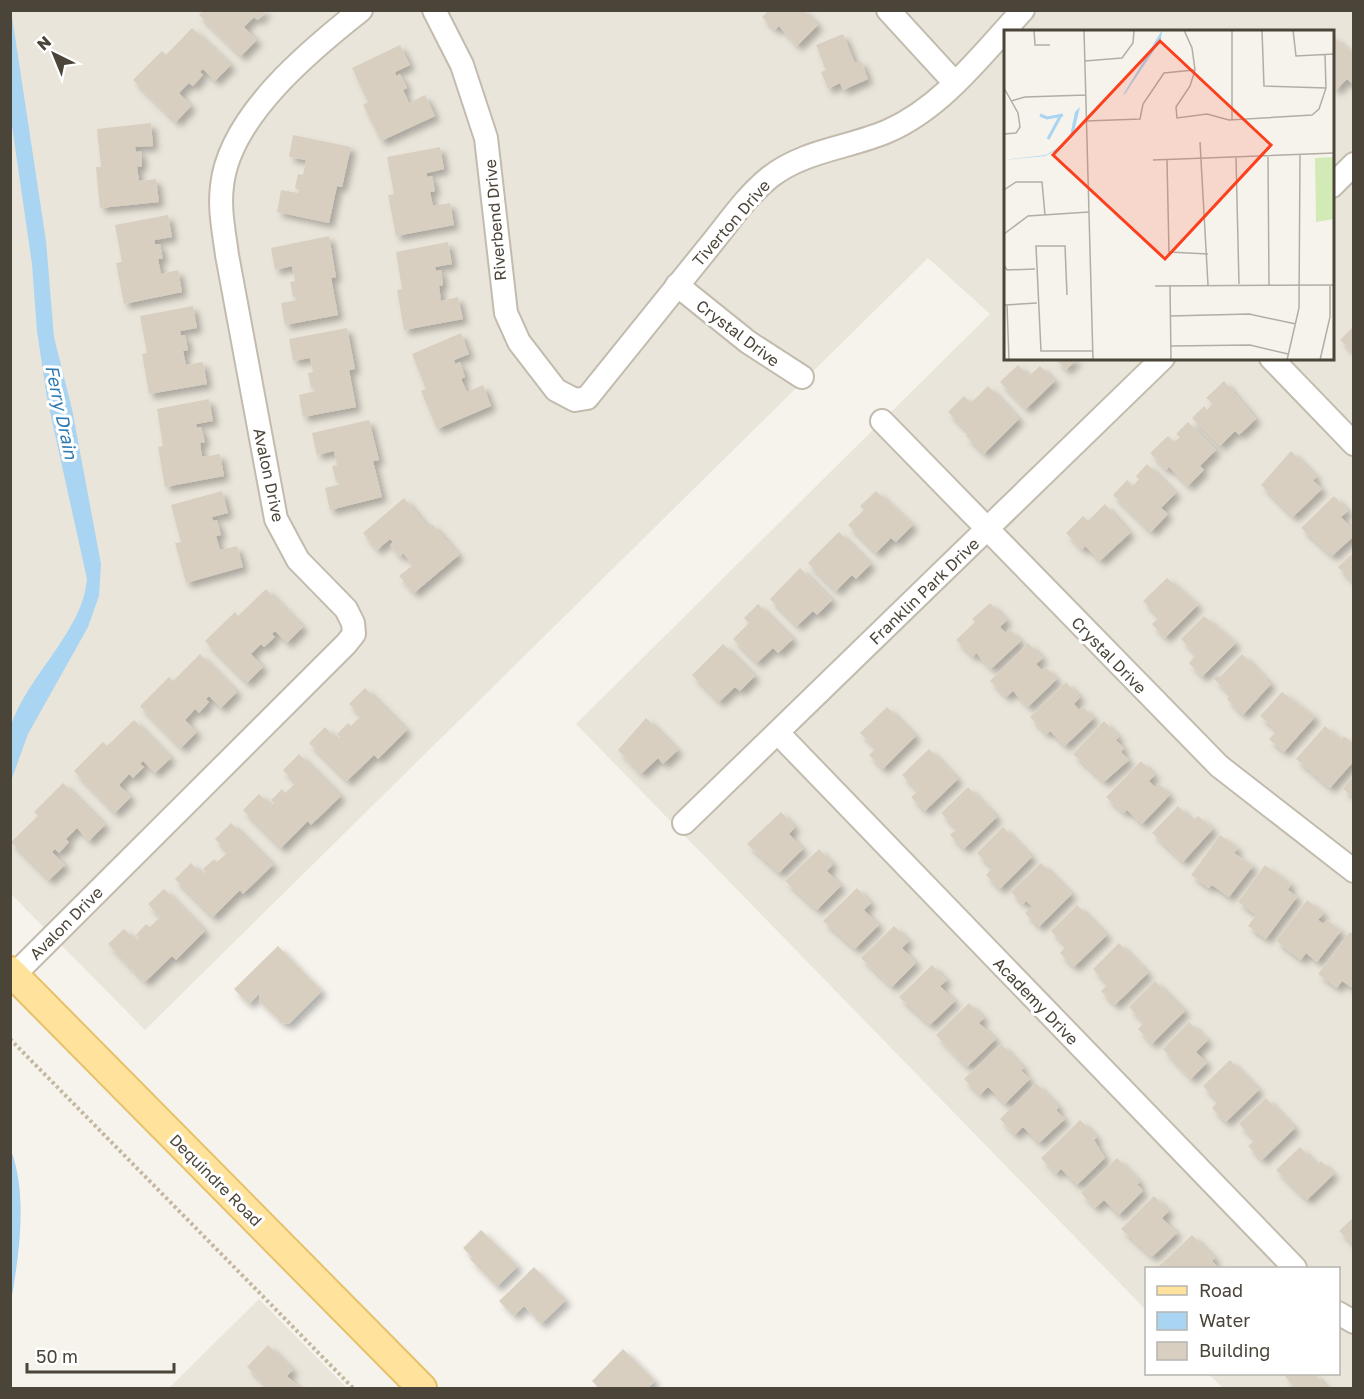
<svg xmlns="http://www.w3.org/2000/svg" width="1364" height="1399" font-family="'Golos Text',sans-serif">
	<defs>
		<filter id="shadow"><feDropShadow dx="5" dy="5" stdDeviation="3" flood-color="#0004"/></filter>
	</defs>
	<rect width="100%" height="100%" fill="#f6f3ec"/>
	<g fill="#eae5da" fill-rule="evenodd">
		<path d="M10 11H1353V1388H1223L1208 1374H1338V1268H1146V1310L576 724 990 314 928 258 145 1030 11 894ZM1006 32H1332V358H1006Z"/>
		<polygon points="259,1299 347,1388 169,1388"/>
	</g>
	<g fill="#a9d4f2">
		<path d="M11 10 46 241 54 337 72 409 101 564 99 596 88 627 28 734 11 781C10 764 6 741 11 725 28 675 83 631 87 579L47 398 37 331 32 264 11 119Z"/>
		<path d="M11 1150C28 1197 19 1254 11 1302Z"/>
	</g>
	<g fill="#d8cfc1" filter="url(#shadow)">
		<polygon points="203,10 267,10 258,20 254,17 244,27 257,40 241,56 199,15"/>
		<polygon points="769,10 804,10 818,25 797,46 779,26 775,30 762,17"/>
		<polygon points="192,28 231,65 215,81 203,69 200,72 203,75 193,86 189,83 179,93 191,106 176,122 133,80 162,51 166,55"/>
		<polygon points="843,34 855,63 861,61 868,79 843,90 840,83 828,89 821,72 826,70 816,45"/>
		<polygon points="1332,35 1354,55 1354,85 1347,79 1336,90 1332,88"/>
		<polygon points="400,45 410,65 395,72 396,76 400,74 407,88 403,90 409,103 425,95 435,116 381,141 363,105 368,102 352,68"/>
		<polygon points="151,123 153,146 135,147 136,152 141,151 142,166 137,167 139,181 156,179 159,202 100,208 96,167 101,167 97,129"/>
		<polygon points="293,135 351,147 342,187 337,186 329,223 277,212 281,190 298,193 299,190 295,188 298,174 303,175 306,160 289,157"/>
		<polygon points="440,147 444,169 427,173 427,177 432,176 435,191 430,192 433,206 450,203 454,225 396,236 388,195 394,194 387,157"/>
		<polygon points="168,215 172,237 155,240 155,244 160,244 163,259 158,259 161,274 178,270 182,292 124,304 116,263 122,262 115,225"/>
		<polygon points="329,236 336,277 331,278 338,315 285,325 281,303 298,300 297,296 293,297 290,282 295,281 292,266 275,270 271,248"/>
		<polygon points="448,242 452,264 435,267 436,271 441,270 443,285 439,286 441,301 458,297 463,319 404,330 397,290 402,289 396,252"/>
		<polygon points="193,306 197,328 180,331 181,335 185,335 188,350 183,351 186,365 203,362 207,384 149,394 142,354 147,353 140,316"/>
		<polygon points="1354,326 1354,353 1340,340"/>
		<polygon points="347,328 355,369 349,370 356,407 303,417 299,395 316,391 315,387 311,388 308,373 313,372 310,358 293,361 289,339"/>
		<polygon points="461,333 469,354 454,360 455,364 460,362 465,377 461,379 467,392 483,385 491,406 437,429 421,391 426,389 412,354"/>
		<polygon points="1055,358 1078,358 1066,370"/>
		<polygon points="1018,365 1029,376 1040,366 1055,381 1026,409 1000,382"/>
		<polygon points="1224,381 1256,419 1239,435 1235,431 1220,446 1192,418 1204,406 1207,410 1213,404 1206,398"/>
		<polygon points="988,386 1019,419 984,454 966,436 969,433 948,412 964,396 971,403"/>
		<polygon points="209,399 213,421 196,424 197,428 201,427 205,442 200,443 202,457 220,454 224,476 165,487 158,447 163,446 157,409"/>
		<polygon points="369,420 379,460 373,461 382,497 330,510 325,488 341,484 340,480 336,481 332,466 337,465 334,451 317,455 312,433"/>
		<polygon points="1188,422 1216,450 1200,466 1204,470 1188,486 1169,467 1166,470 1150,453 1168,436 1174,442 1180,437 1176,434"/>
		<polygon points="1291,451 1317,477 1313,480 1322,489 1293,517 1261,485"/>
		<polygon points="1147,464 1176,493 1161,508 1168,514 1151,532 1113,495 1127,480 1133,486 1139,479 1136,476"/>
		<polygon points="222,491 228,513 212,517 213,521 217,520 221,535 216,536 220,550 237,546 243,567 186,583 175,543 181,542 171,505"/>
		<polygon points="876,491 913,525 896,542 891,538 876,553 848,525 864,510 860,506"/>
		<polygon points="1334,496 1348,511 1341,517 1354,530 1354,536 1332,556 1301,528"/>
		<polygon points="404,498 428,527 432,524 459,555 414,593 399,576 413,565 403,553 400,557 390,545 393,542 390,539 377,550 363,533"/>
		<polygon points="1105,504 1130,533 1100,561 1085,546 1082,550 1066,533 1083,516 1088,521"/>
		<polygon points="839,532 871,564 856,579 852,575 836,591 808,563"/>
		<polygon points="1354,552 1354,580 1352,581 1338,567"/>
		<polygon points="800,568 832,600 817,615 813,611 797,626 770,599"/>
		<polygon points="1167,578 1198,605 1165,638 1152,624 1159,617 1143,601"/>
		<polygon points="266,589 303,627 287,643 275,631 272,634 275,637 264,647 261,644 251,654 263,667 247,683 205,641 235,612 238,616"/>
		<polygon points="990,603 1007,620 1000,627 1006,633 1009,629 1021,641 991,669 976,653 973,657 956,640 975,622 972,619"/>
		<polygon points="758,604 793,639 778,653 773,648 757,663 733,639 749,623 744,618"/>
		<polygon points="1204,616 1236,643 1202,677 1189,663 1196,655 1181,639"/>
		<polygon points="1028,643 1043,658 1036,664 1042,670 1045,667 1057,679 1028,707 1013,691 1006,697 990,681"/>
		<polygon points="723,644 755,676 740,691 735,687 719,702 692,675"/>
		<polygon points="200,654 237,692 221,708 209,696 206,699 209,702 199,713 195,709 185,720 197,732 181,748 140,706 169,677 173,681"/>
		<polygon points="1242,654 1271,684 1243,715 1227,699 1231,695 1214,679 1218,675 1220,677"/>
		<polygon points="1066,682 1080,697 1074,704 1079,710 1083,707 1094,718 1065,746 1050,731 1046,734 1030,717"/>
		<polygon points="365,688 407,730 378,759 374,755 347,781 309,743 325,727 337,740 340,737 337,734 348,723 351,726 361,716 349,704"/>
		<polygon points="1282,692 1315,717 1284,752 1269,739 1277,731 1260,716"/>
		<polygon points="887,707 916,736 883,769 869,755 876,748 860,733"/>
		<polygon points="646,718 678,750 663,764 658,758 641,774 618,750"/>
		<polygon points="134,720 171,758 155,773 143,761 140,764 144,767 133,778 129,774 119,785 131,797 115,813 74,771 103,742 107,746"/>
		<polygon points="1104,721 1119,737 1116,740 1124,748 1121,752 1129,760 1104,782 1073,754"/>
		<polygon points="1325,726 1341,740 1344,736 1354,744 1354,761 1330,788 1296,759"/>
		<polygon points="929,749 958,779 925,811 911,797 918,791 902,775"/>
		<polygon points="299,754 341,796 311,825 308,821 281,848 243,810 259,794 271,806 274,803 271,800 282,789 285,793 296,783 283,770"/>
		<polygon points="1141,761 1155,775 1149,781 1155,787 1159,784 1170,795 1142,824 1127,810 1124,813 1106,797"/>
		<polygon points="1354,775 1354,797 1343,789"/>
		<polygon points="63,783 105,825 89,841 77,828 66,839 69,842 59,853 55,849 52,852 65,865 49,880 11,842 38,816 34,812"/>
		<polygon points="968,787 997,817 964,849 950,835 957,829 941,813"/>
		<polygon points="1178,806 1193,821 1198,816 1213,829 1183,862 1152,833"/>
		<polygon points="781,812 795,827 789,834 803,849 779,873 747,844"/>
		<polygon points="231,823 273,865 243,894 240,890 213,917 175,879 191,863 203,875 206,872 203,869 214,859 217,862 228,852 215,839"/>
		<polygon points="1003,827 1032,857 1000,889 986,875 992,868 977,853"/>
		<polygon points="1220,835 1238,848 1234,853 1253,866 1229,897 1212,885 1209,888 1191,875"/>
		<polygon points="819,849 833,864 827,871 841,886 817,910 785,881"/>
		<polygon points="1041,863 1072,894 1039,927 1025,913 1032,906 1026,901 1023,904 1011,892"/>
		<polygon points="1265,865 1291,884 1288,890 1297,897 1266,939 1248,926 1256,915 1238,902"/>
		<polygon points="857,888 871,903 864,910 879,925 855,949 823,921"/>
		<polygon points="164,889 205,931 176,960 172,956 145,982 108,944 124,929 136,941 139,938 136,935 146,924 150,927 160,917 148,904"/>
		<polygon points="1307,900 1324,913 1318,920 1324,924 1327,920 1341,931 1317,962 1306,953 1301,960 1276,941"/>
		<polygon points="1077,905 1107,935 1074,967 1060,953 1066,946 1051,931"/>
		<polygon points="894,926 909,941 902,948 916,963 892,987 861,958"/>
		<polygon points="1350,932 1354,935 1354,989 1342,981 1337,988 1318,974"/>
		<polygon points="1119,943 1148,973 1115,1005 1101,991 1108,984 1093,969"/>
		<polygon points="278,946 322,991 289,1024 282,1023 259,1001 259,994 249,1004 234,989"/>
		<polygon points="932,965 947,980 940,986 955,1001 930,1025 899,997"/>
		<polygon points="1155,981 1185,1011 1152,1044 1138,1029 1144,1023 1129,1007"/>
		<polygon points="969,1003 984,1018 979,1023 996,1039 967,1067 936,1035"/>
		<polygon points="1189,1022 1208,1040 1196,1052 1207,1063 1191,1079 1163,1049"/>
		<polygon points="1001,1044 1024,1068 1021,1070 1030,1079 1005,1104 988,1087 980,1095 964,1079"/>
		<polygon points="1230,1060 1259,1090 1226,1122 1212,1108 1218,1101 1203,1086"/>
		<polygon points="1036,1083 1059,1107 1056,1110 1065,1119 1039,1143 1023,1127 1015,1135 1000,1119"/>
		<polygon points="1266,1098 1295,1128 1262,1160 1248,1146 1255,1140 1239,1124"/>
		<polygon points="1080,1120 1097,1137 1094,1140 1105,1158 1077,1185 1061,1169 1056,1174 1041,1158"/>
		<polygon points="1300,1147 1317,1165 1321,1161 1334,1174 1307,1200 1276,1170"/>
		<polygon points="1117,1158 1140,1182 1137,1184 1143,1191 1119,1215 1104,1200 1095,1208 1081,1193"/>
		<polygon points="1154,1196 1169,1211 1162,1218 1177,1233 1152,1257 1121,1229"/>
		<polygon points="1354,1217 1354,1245 1339,1231"/>
		<polygon points="481,1230 518,1266 497,1287 470,1259 472,1257 463,1248"/>
		<polygon points="1192,1235 1215,1258 1212,1261 1219,1268 1157,1268"/>
		<polygon points="534,1267 566,1300 541,1324 524,1306 514,1316 499,1301"/>
		<polygon points="268,1345 293,1370 287,1376 300,1388 269,1388 247,1367"/>
		<polygon points="623,1349 655,1381 648,1388 599,1388 592,1381"/>
		<polygon points="1287,1374 1315,1374 1327,1388 1295,1388 1285,1376"/>
	</g>
	<g fill="none" stroke-linecap="round" stroke-linejoin="round">
		<defs>
			<g id="minor">
				<path d="M434 10 462 65 486 138 506 313 519 342 556 390 575 400 587 398C627 348 667 298 707 249 727 225 746 196 770 177 805 150 849 148 888 131 943 107 983 53 1023 10"/>
				<polyline points="888,10 954,82"/>
				<polyline points="1332,186 1354,164"/>
				<polyline points="677,285 748,342 802,377"/>
				<polyline points="1271,358 1354,444"/>
				<polyline points="882,421 1219,766 1354,871"/>
				<polyline points="778,733 1295,1268"/>
				<polyline points="684,823 1163,358"/>
				<path d="M14 975 346 644 354 634 353 623 346 609 298 560 276 519 227 255C224 232 219 209 222 186 229 117 309 51 361 10"/>
				<polyline points="1338,1313 1354,1322"/>
			</g>
			<polyline id="major" points="10,971 422,1388"/>
		</defs>
		<use href="#minor" stroke="#c2bbae" stroke-width="26"/>
		<use href="#major" stroke="#e6c16a" stroke-width="32"/>
		<polyline stroke="#c4b79f" stroke-width="4" stroke-dasharray="3 3" stroke-linecap="butt" points="10,1039 353,1388"/>
		<use href="#minor" stroke="#fff" stroke-width="22"/>
		<use href="#major" stroke="#ffe39c" stroke-width="28"/>
	</g>
	<g text-anchor="middle" stroke-width="6" stroke-linejoin="round" paint-order="stroke">
		<g font-size="16" fill="#4b4439" stroke="#fff">
			<text transform="translate(495 220) rotate(-95)" y="6">Riverbend Drive</text>
			<text transform="translate(731 223) rotate(-49)" y="6">Tiverton Drive</text>
			<text transform="translate(738 333) rotate(37)" y="6">Crystal Drive</text>
			<text transform="translate(269 475) rotate(78)" y="6">Avalon Drive</text>
			<text transform="translate(924 591) rotate(-44)" y="6">Franklin Park Drive</text>
			<text transform="translate(1109 655) rotate(46)" y="6">Crystal Drive</text>
			<text transform="translate(66 923) rotate(-45)" y="6">Avalon Drive</text>
			<text transform="translate(1036 1001) rotate(46)" y="6">Academy Drive</text>
			<text transform="translate(216 1180) rotate(45)" y="6">Dequindre Road</text>
		</g>
		<g font-size="18" font-style="italic" fill="#2e7ab2" stroke="#fff">
			<text transform="translate(61 412) rotate(78)" y="6">Ferry Drain</text>
		</g>
	</g>
	<g transform="translate(1004 30)">
		<rect width="330" height="330" fill="#f6f3ec"/>
		<path d="M330 127V189L312 192 311 128Z" fill="#d2eab5"/>
		<path d="M158 0 157 10 121 64 89 78 119 65ZM76 77 69 106 57 118 41 126 0 130 42 125 52 119 66 106 71 82Z" fill="#a9d4f2"/>
		<path fill="none" stroke="#a9d4f2" stroke-width="3" d="M36 85 43 88 59 85M44 109 57 85"/>
		<path fill="none" stroke="#b2ada4" stroke-width="1.5" d="M30 0 31 15H46M80 0 89 330M180 0 188 18 191 40 186 56 172 77 173 88 203 84 225 90 308 85 315 79 322 58 321 25M258 0 260 56 322 58M289 0 292 26 330 24M81 31 118 28 129 13 130 0M0 58 14 83 16 97 12 103 0 104M7 71 21 67 82 65M228 90V0M82 91 136 89 139 74 160 43 190 40M196 112 204 255M264 127 265 256M232 128 235 254M149 130 330 123M163 130 165 222 204 224M0 160 12 152H38L41 185M0 204 24 186 85 182M0 235 3 240 31 239M166 255 167 330M151 256 330 255M63 265 61 216H32L37 321H89M0 275 33 273M3 275 5 330M166 286 245 284 292 294M167 316 246 315 284 324M283 330 295 278 296 125M316 330 326 287V255"/>
		<path fill="#fc3f1d" fill-opacity="0.15" stroke="#fc3f1d" stroke-width="3" d="M156 11 267 115 161 229 49 125Z"/>
		<rect width="330" height="330" fill="none" stroke="#4b4439" stroke-width="3"/>
	</g>
	<rect width="1364" height="1399" fill="none" stroke="#4b4439" stroke-width="24"/>
	<rect x="1145" y="1267" width="195" height="108" fill="#ffffff" stroke="#b7b4b0" stroke-width="1.5"/>
	<rect x="1157" y="1286" width="30" height="9" fill="#ffe39c" stroke="#b7b4b0" stroke-width="1.5"/>
	<text x="1199" y="1297" font-size="18" fill="#4b4439">Road</text>
	<rect x="1157" y="1312" width="30" height="18" fill="#a9d4f2" stroke="#b7b4b0" stroke-width="1.5"/>
	<text x="1199" y="1327" font-size="18" fill="#4b4439">Water</text>
	<rect x="1157" y="1342" width="30" height="18" fill="#d8cfc1" stroke="#b7b4b0" stroke-width="1.5"/>
	<text x="1199" y="1357" font-size="18" fill="#4b4439">Building</text>
	<g transform="translate(54 54) rotate(317)" stroke="#ffffff" stroke-width="4.5" paint-order="stroke">
	<path d="M0-4.5L10 22L0 15L-10 22Z" fill="#4b4439"/>
	<text y="-9" font-size="16" font-weight="bold" text-anchor="middle" fill="#4b4439">N</text>
	</g>
	<path d="M27 1363v9h147v-9" fill="none" stroke="#4b4439" stroke-width="3"/>
	<text x="36" y="1363" font-size="18" fill="#4b4439" stroke="#ffffff" stroke-width="4.5" paint-order="stroke">50 m</text>
</svg>
